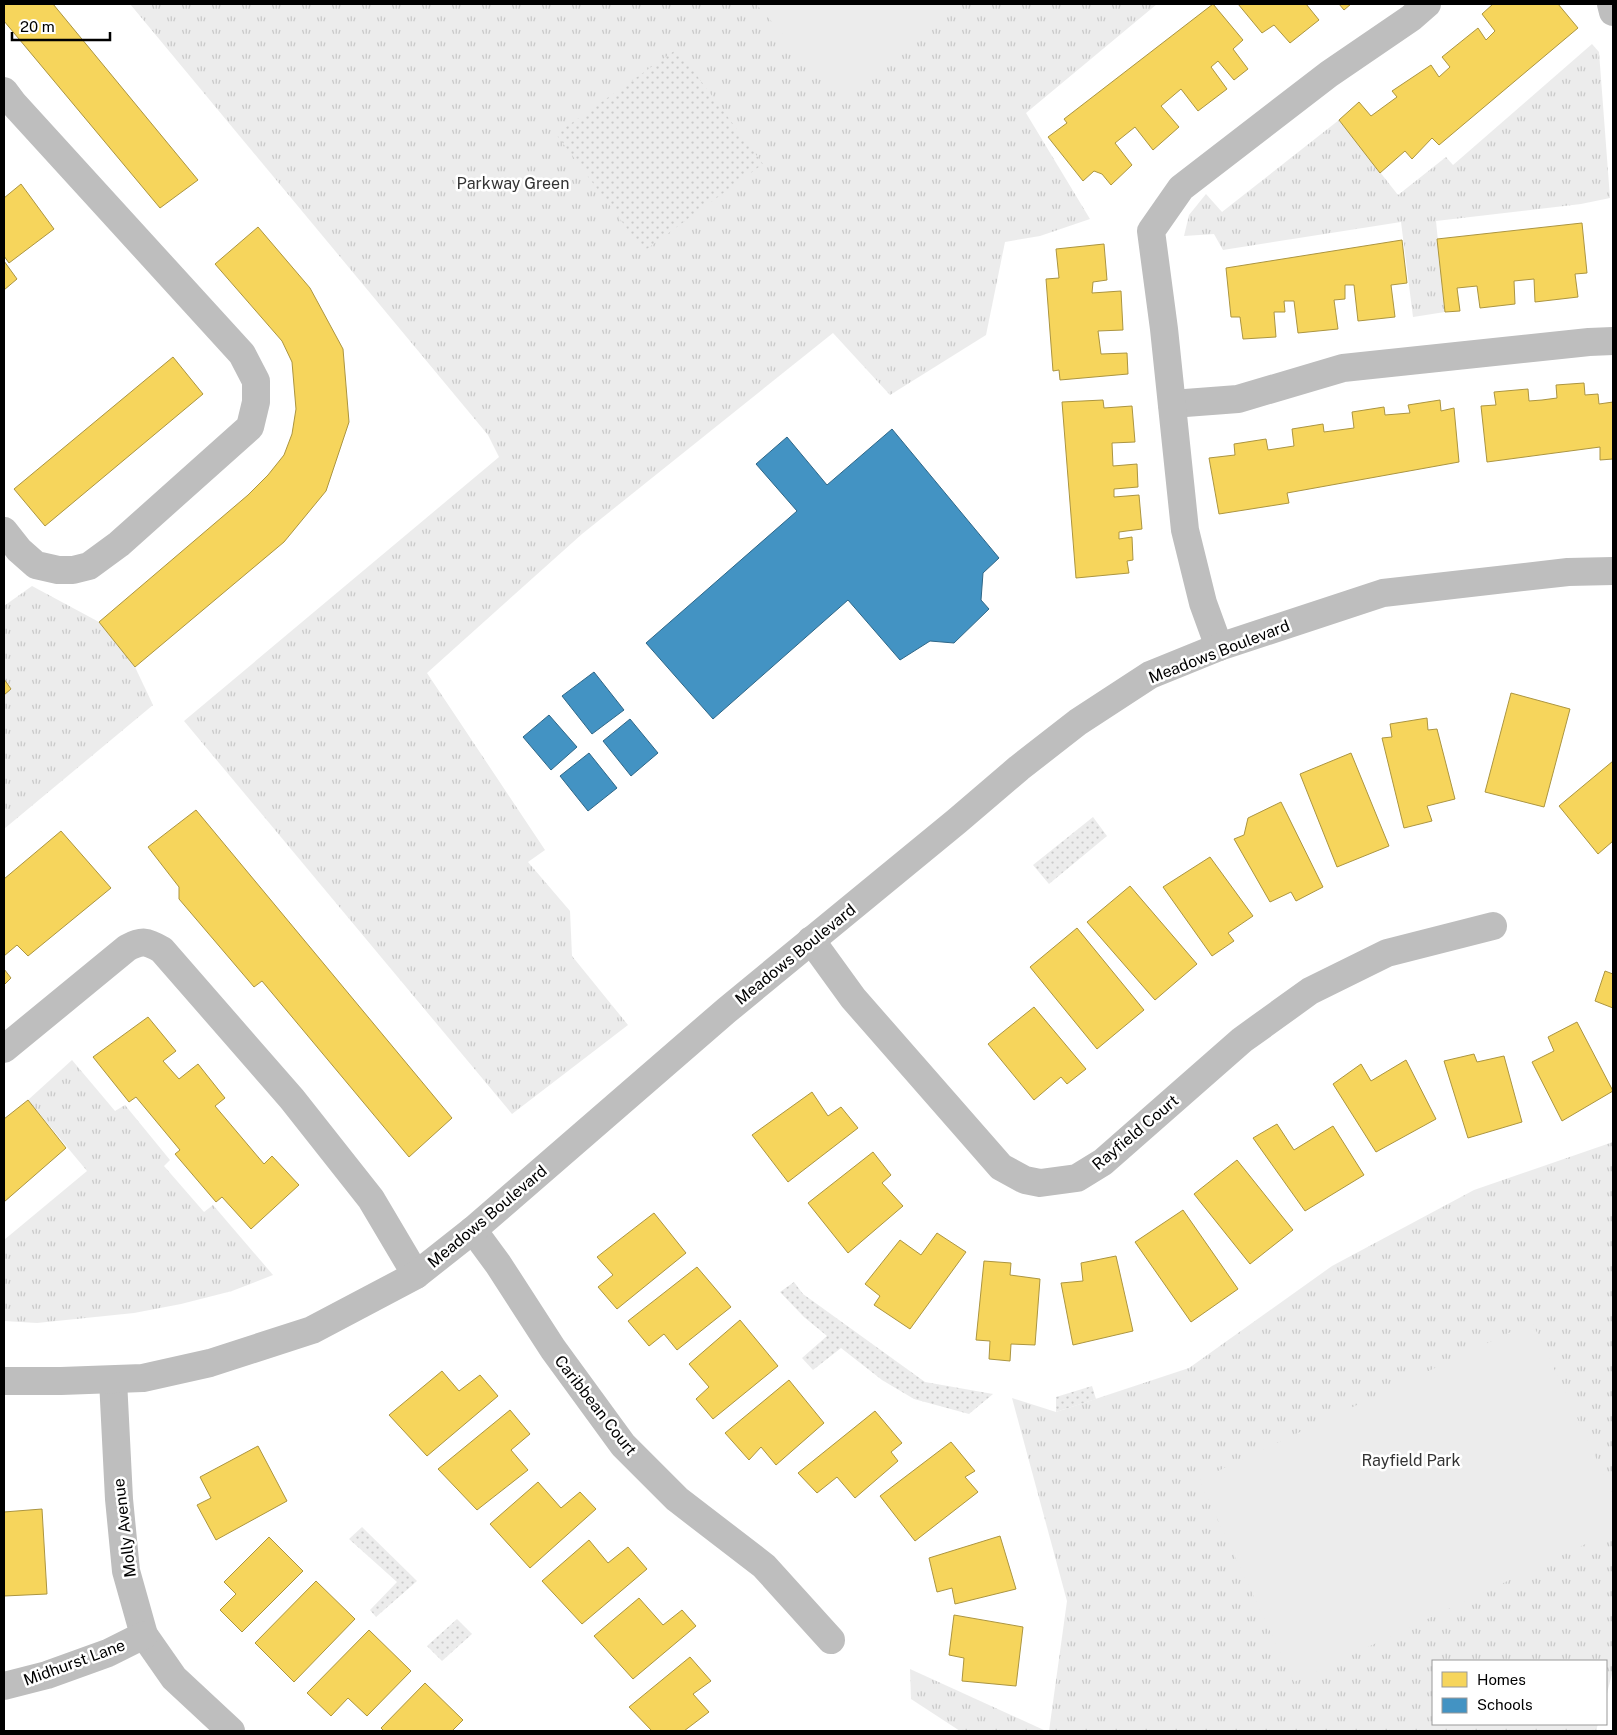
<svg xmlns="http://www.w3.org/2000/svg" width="1617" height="1735" font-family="'Public Sans',sans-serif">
	<defs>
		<pattern id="grass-tufts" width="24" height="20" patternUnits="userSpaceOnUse" patternTransform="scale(1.25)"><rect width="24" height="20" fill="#ececec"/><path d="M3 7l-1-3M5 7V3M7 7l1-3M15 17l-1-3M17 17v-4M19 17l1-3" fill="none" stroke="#c9c9c9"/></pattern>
		<pattern id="garden-dots" width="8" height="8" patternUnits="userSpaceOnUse" patternTransform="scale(1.25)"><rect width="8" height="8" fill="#ececec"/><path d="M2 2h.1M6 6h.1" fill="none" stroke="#c9c9c9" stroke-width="1.8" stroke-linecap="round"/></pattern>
	</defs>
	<rect width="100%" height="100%" fill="#fff"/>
	<g fill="url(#grass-tufts)">
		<polygon points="130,4 1157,4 1026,113 1090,219 1040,236 1005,242 986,335 890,395 833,333 582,534 427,673 545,850 528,862 570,911 572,956 628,1025 512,1114 184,721 499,457 488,435"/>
		<polygon points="1592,44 1599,52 1610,198 1581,204 1436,221 1445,312 1413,317 1401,222 1223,250 1214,234 1184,236 1189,215 1206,194 1222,212 1339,120 1398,195 1446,157 1453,165"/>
		<polygon points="32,586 99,622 135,667 153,705 4,829 4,606"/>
		<polygon points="72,1060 115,1111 125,1105 170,1160 164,1166 204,1212 213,1205 273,1275 232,1291 181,1304 134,1313 37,1323 4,1321 4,1240 87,1171 28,1100"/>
		<polygon points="1613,1142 1613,1670 1606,1697 1606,1661 1433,1661 1433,1724 1598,1724 1596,1731 1049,1731 1067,1601 1012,1398 1056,1412 1189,1368 1332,1266 1474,1190"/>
		<polygon points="910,1669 1046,1731 960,1731 911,1699"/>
	</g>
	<g fill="url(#garden-dots)">
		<polygon points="677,49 763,164 644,251 556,134"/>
		<polygon points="1093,817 1107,836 1049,884 1033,865"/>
		<polygon points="794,1282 803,1294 925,1382 993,1394 969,1414 914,1399 882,1380 841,1348 813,1370 802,1358 827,1336 804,1317 780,1292"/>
		<polygon points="1092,1386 1096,1399 1056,1412 1056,1397"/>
		<polygon points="362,1527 417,1581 376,1617 370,1610 397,1582 349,1539"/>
		<polygon points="457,1619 472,1634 442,1661 427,1646"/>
	</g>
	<g fill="#ececec">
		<polygon points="756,4 947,4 841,98"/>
		<polygon points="1532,1322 1613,1494 1613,1531 1294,1682 1199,1480"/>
	</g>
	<g fill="#f6d55c" stroke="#ac9540">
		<polygon points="4,4 53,4 198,180 160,208 4,21"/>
		<polygon points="1213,4 1243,40 1233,49 1248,69 1234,80 1218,61 1211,67 1227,89 1198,111 1181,89 1161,106 1179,127 1153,150 1135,127 1115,143 1132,165 1111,185 1102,174 1094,171 1083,181 1048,137 1067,123 1064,119"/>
		<polygon points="1238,4 1306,4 1319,20 1290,43 1274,25 1262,33"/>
		<polygon points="1339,4 1351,4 1344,10"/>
		<polygon points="1493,4 1558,4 1578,28 1439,145 1432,138 1412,159 1405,151 1380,173 1339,120 1359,102 1371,116 1397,97 1392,91 1431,65 1439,77 1450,67 1442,57 1478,28 1486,40 1495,31 1482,14"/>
		<polygon points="21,184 54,229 9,263 4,256 4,198"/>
		<polygon points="1582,223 1587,273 1575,274 1578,297 1535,302 1534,279 1514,281 1515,304 1480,308 1477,286 1457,288 1460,311 1445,312 1437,239"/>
		<polygon points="258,227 310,288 343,349 349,422 326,491 284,542 135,667 99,622 248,495 268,475 284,455 292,434 296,409 292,362 282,341 215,264"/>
		<polygon points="1402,240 1407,283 1391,285 1395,317 1358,321 1354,285 1345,285 1345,299 1334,300 1338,329 1298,333 1294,301 1284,301 1285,312 1274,312 1276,337 1243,339 1240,317 1231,317 1226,268"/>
		<polygon points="1104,244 1107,280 1093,282 1092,293 1121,291 1123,330 1098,331 1101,354 1127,353 1128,374 1060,380 1059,370 1053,371 1046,279 1059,278 1056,249"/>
		<polygon points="4,261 17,279 4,290"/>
		<polygon points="173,357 203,394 45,526 14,489"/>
		<polygon points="1584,383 1585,395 1598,394 1599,404 1613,402 1613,459 1600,460 1600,447 1487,462 1481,406 1496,405 1494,392 1528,389 1529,401 1542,400 1557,398 1556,385"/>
		<polygon points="1103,400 1104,408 1132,406 1135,442 1112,443 1113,466 1137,464 1138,487 1114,489 1114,497 1139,495 1142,529 1119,532 1119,539 1132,537 1133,560 1127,561 1129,573 1076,578 1062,402"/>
		<polygon points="1440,400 1441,411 1454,408 1459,462 1287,493 1289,503 1219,514 1209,458 1235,455 1234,444 1266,439 1268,450 1294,446 1292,429 1323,424 1324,432 1354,428 1352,412 1384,407 1385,415 1410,413 1408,405"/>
		<polygon points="4,679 11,689 4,695"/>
		<polygon points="1511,693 1570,709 1544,807 1485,792"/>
		<polygon points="1427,718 1428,730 1437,729 1455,799 1427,806 1432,821 1404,828 1382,738 1392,737 1390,724"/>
		<polygon points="1351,753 1389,846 1337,867 1300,774"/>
		<polygon points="1613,761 1613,841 1598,854 1559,806"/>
		<polygon points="1281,802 1323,887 1296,901 1291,892 1270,902 1234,839 1244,835 1248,818"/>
		<polygon points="196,810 452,1118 409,1157 262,981 254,987 179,899 179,887 148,847"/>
		<polygon points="61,831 111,888 28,956 17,945 4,956 4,879"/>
		<polygon points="1210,857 1253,916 1228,933 1234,941 1212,956 1163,887"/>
		<polygon points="1130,886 1197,964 1155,1000 1087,922"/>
		<polygon points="1077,928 1144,1010 1097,1049 1030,967"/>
		<polygon points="4,969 11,978 4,985"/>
		<polygon points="1605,971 1613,974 1613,1008 1595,1001"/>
		<polygon points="1034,1007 1086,1069 1067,1084 1061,1077 1034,1100 988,1044"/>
		<polygon points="148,1017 176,1051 163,1061 179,1079 198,1064 225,1098 215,1106 264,1164 272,1156 299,1185 251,1229 222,1197 216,1202 175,1154 180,1150 136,1097 129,1102 93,1057"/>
		<polygon points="1577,1022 1613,1091 1562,1121 1532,1062 1554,1051 1548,1037"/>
		<polygon points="1474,1054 1477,1062 1504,1056 1522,1122 1468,1138 1444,1061"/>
		<polygon points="1406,1060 1436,1119 1376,1152 1333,1084 1361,1064 1371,1081"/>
		<polygon points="812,1092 828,1116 841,1107 858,1128 788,1182 752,1135"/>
		<polygon points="28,1100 66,1148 4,1202 4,1119"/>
		<polygon points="1277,1124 1294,1150 1333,1126 1364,1175 1305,1211 1253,1138"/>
		<polygon points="873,1152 891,1175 882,1183 903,1206 848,1253 808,1203"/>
		<polygon points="1237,1160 1293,1230 1250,1264 1194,1194"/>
		<polygon points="1183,1210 1238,1289 1191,1322 1135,1242"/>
		<polygon points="654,1213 686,1253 617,1309 598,1287 613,1275 597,1257"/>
		<polygon points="937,1233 966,1252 910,1329 874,1305 880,1296 865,1284 900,1240 921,1255"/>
		<polygon points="1116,1256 1133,1331 1073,1345 1061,1283 1083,1281 1081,1263"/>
		<polygon points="984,1261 1011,1263 1010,1275 1040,1279 1035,1345 1011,1344 1010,1361 989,1359 990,1341 976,1340"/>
		<polygon points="697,1267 731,1307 677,1350 664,1334 649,1346 628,1321"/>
		<polygon points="740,1320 778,1366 713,1419 696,1399 709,1387 689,1364"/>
		<polygon points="442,1371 459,1391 480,1375 498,1396 427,1456 389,1415"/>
		<polygon points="789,1380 824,1423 776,1465 761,1447 749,1460 725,1433"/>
		<polygon points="510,1410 530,1434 511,1450 528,1470 477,1510 438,1469"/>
		<polygon points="875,1411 902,1443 891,1452 898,1461 855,1498 837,1477 817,1493 798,1473"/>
		<polygon points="951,1442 975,1471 965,1477 978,1492 915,1541 880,1496"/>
		<polygon points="258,1446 287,1501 216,1540 197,1505 211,1498 200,1477"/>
		<polygon points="538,1482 561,1508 580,1492 596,1509 530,1568 490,1524"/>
		<polygon points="42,1509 47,1594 4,1596 4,1512"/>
		<polygon points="1000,1536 1016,1589 955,1604 952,1588 937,1592 929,1558"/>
		<polygon points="269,1537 303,1571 242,1632 220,1610 236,1594 224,1582"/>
		<polygon points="589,1540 608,1563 628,1547 647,1569 582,1624 542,1581"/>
		<polygon points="316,1581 355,1619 294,1682 255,1643"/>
		<polygon points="639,1598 663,1625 682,1610 696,1626 633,1679 594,1636"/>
		<polygon points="954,1615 1023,1627 1016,1686 962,1681 964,1658 949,1655"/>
		<polygon points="369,1630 411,1671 367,1716 348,1698 331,1716 307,1693"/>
		<polygon points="690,1657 711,1681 693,1694 709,1712 684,1731 652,1731 629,1707"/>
		<polygon points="425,1683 463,1720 452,1731 384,1731 381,1728"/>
	</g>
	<g fill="#4393c3" stroke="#2f6788">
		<polygon points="892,429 999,558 983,573 981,600 989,609 954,643 930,641 900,660 848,600 713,719 646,643 797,511 756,464 787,437 827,485"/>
		<polygon points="594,672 624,710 592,734 562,696"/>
		<polygon points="549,715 577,747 551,770 523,737"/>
		<polygon points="630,719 658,753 631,776 603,741"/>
		<polygon points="589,753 617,788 588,811 560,776"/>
	</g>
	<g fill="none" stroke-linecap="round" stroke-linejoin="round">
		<g stroke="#bebebe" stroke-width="28">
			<polyline points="1611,4 1613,12"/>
			<polyline points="4,91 13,103 242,354 256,381 256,402 250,427 119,544 89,566 73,570 58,570 36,565 19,550 4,531"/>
			<polyline points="1172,404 1238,399 1343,368 1589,342 1613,341"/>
			<polyline points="1219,647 1203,603 1185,530 1164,329 1151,231 1181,188 1329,74 1411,18 1427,4"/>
			<polyline points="811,940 853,998 1001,1167 1025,1180 1040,1183 1077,1178 1103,1162 1242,1040 1310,991 1387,953 1493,926"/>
			<path d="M4 1049 127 948C142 940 147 941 162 950L292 1099 371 1199 416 1275"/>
			<polyline points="473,1230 498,1264 553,1349 623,1445 677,1499 764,1566 831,1640"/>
			<polyline points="113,1380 119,1499 126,1571 144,1635 174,1678 231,1731"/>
			<polyline points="4,1381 61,1381 143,1378 210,1363 312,1330 416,1275 473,1230 727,1010 957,821 1019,768 1078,722 1150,675 1219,647 1383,593 1568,572 1613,571"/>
			<polyline points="4,1686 47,1675 108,1653 144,1635"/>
		</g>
	</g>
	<g text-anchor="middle" stroke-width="5" stroke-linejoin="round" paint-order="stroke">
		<g font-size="16" fill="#333" stroke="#fff">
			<text x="513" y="189">Parkway Green</text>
			<text x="1411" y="1466">Rayfield Park</text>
		</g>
		<g font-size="16" fill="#000" stroke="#fff">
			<text transform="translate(1219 651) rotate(-21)" y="6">Meadows Boulevard</text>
			<text transform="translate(795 954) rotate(-39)" y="6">Meadows Boulevard</text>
			<text transform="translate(1135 1132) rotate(-40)" y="6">Rayfield Court</text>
			<text transform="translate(487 1216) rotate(-40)" y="6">Meadows Boulevard</text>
			<text transform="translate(596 1405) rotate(52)" y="6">Caribbean Court</text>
			<text transform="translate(124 1528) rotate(-97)" y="6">Molly Avenue</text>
			<text transform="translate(74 1662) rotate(-20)" y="6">Midhurst Lane</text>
		</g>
	</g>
	<rect width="1617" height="1735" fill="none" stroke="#000000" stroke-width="10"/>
	<rect x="1432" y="1660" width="175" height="65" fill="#ffffff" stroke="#999999"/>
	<rect x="1442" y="1672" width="25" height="15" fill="#f6d55c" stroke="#999999"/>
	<text x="1477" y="1685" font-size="15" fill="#000000">Homes</text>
	<rect x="1442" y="1698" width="25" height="15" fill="#4393c3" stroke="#999999"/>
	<text x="1477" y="1710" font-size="15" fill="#000000">Schools</text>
	<path d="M12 32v8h98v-8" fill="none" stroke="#000000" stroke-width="2.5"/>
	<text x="20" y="32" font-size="15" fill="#000000" stroke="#ffffff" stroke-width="4" paint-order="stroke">20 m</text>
</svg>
